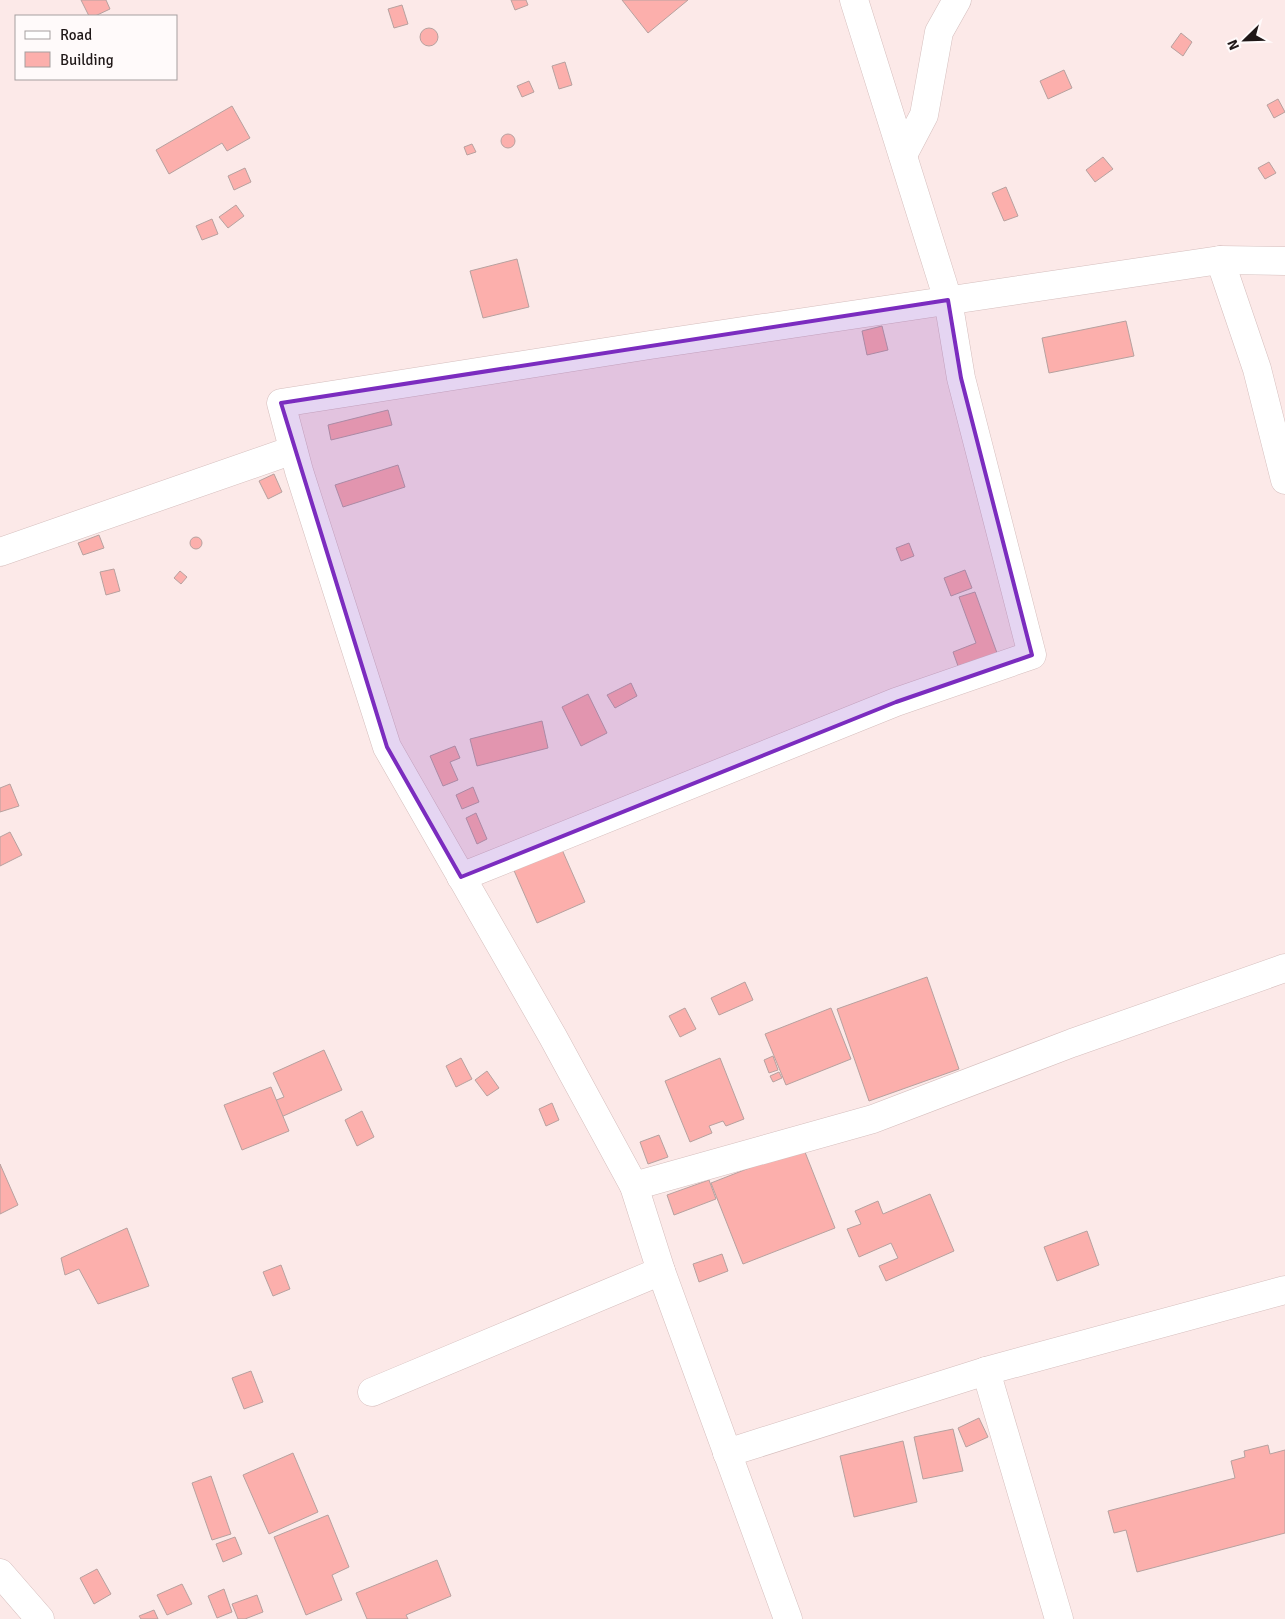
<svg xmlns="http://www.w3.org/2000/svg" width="1285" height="1619" font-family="Signika,sans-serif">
	<rect width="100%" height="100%" fill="#fce9e8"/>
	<g fill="#fcafac" stroke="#b7a19f">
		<polygon points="81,0 106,0 110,9 95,16 89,16"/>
		<polygon points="511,0 526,0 528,5 515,10"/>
		<polygon points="622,0 688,0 648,33"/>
		<polygon points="402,5 408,24 394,28 388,9"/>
		<circle cx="429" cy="37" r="9"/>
		<polygon points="1181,33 1192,42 1183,56 1171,47"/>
		<polygon points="565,62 572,85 559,89 552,66"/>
		<polygon points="1064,70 1072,88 1048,99 1040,81"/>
		<polygon points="529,81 534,92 522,97 517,86"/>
		<polygon points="1278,99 1285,112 1274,118 1267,105"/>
		<polygon points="232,106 250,138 227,151 222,143 169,174 156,150"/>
		<circle cx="508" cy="141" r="7"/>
		<polygon points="472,144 476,152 467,155 464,147"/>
		<polygon points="1103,157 1113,169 1095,182 1086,170"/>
		<polygon points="1269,162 1276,173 1265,179 1258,168"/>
		<polygon points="245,168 251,182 234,190 228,176"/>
		<polygon points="1006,187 1018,216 1004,221 992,193"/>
		<polygon points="236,205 244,216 228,228 219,217"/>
		<polygon points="212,219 218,234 202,240 196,226"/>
		<polygon points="517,259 529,307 483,318 470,271"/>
		<polygon points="1126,321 1134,356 1049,373 1042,338"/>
		<polygon points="882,326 888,350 867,355 862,331"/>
		<polygon points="388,410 392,425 331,440 328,425"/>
		<polygon points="398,465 405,487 343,507 335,485"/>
		<polygon points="274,474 282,492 268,499 259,481"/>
		<polygon points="99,535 104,548 83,555 78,543"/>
		<circle cx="196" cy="543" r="6"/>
		<polygon points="909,543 914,556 901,561 896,548"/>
		<polygon points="114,569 120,591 106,595 100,572"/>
		<polygon points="965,570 972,588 951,596 944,578"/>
		<polygon points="180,571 187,577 181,584 174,578"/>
		<polygon points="975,592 997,653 958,666 953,652 976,643 959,597"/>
		<polygon points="631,683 637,696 615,708 607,695"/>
		<polygon points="588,694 607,733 581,746 562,707"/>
		<polygon points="542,721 548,748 477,766 470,739"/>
		<polygon points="455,746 460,758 450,762 458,780 443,786 430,756"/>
		<polygon points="10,784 19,806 0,812 0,788"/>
		<polygon points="473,787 479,802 462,809 456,795"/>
		<polygon points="476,813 487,839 477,844 466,818"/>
		<polygon points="10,832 22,855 0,866 0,837"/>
		<polygon points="560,845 585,902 537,923 512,866"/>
		<polygon points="927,977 959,1069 869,1101 837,1009"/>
		<polygon points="745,982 753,1000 719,1015 711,998"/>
		<polygon points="685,1008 696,1029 680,1037 669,1016"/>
		<polygon points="831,1008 851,1059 786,1085 765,1034"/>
		<polygon points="324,1050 342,1090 281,1117 274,1101 284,1097 273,1073"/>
		<polygon points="773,1056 778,1070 769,1073 764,1060"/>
		<polygon points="461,1058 472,1079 456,1087 446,1066"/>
		<polygon points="720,1058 744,1119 726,1126 723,1121 709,1126 712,1133 690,1142 665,1081"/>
		<polygon points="487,1071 499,1088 487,1096 475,1080"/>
		<polygon points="779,1072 782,1078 773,1082 770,1076"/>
		<polygon points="271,1087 289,1131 242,1150 224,1105"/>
		<polygon points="552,1103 559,1120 546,1126 539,1109"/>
		<polygon points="362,1111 374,1137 357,1146 345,1120"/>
		<polygon points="659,1135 668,1157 648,1164 640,1142"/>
		<polygon points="803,1147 835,1228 743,1264 711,1183"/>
		<polygon points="0,1164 18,1205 0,1214"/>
		<polygon points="709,1180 716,1199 674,1215 667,1195"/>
		<polygon points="930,1194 954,1251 886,1281 879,1266 898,1258 891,1243 859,1257 847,1229 861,1224 855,1211 878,1201 883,1214"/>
		<polygon points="127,1228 149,1286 98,1304 79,1269 65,1275 61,1258"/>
		<polygon points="1087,1231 1099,1265 1057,1281 1044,1247"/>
		<polygon points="722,1254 728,1271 699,1282 693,1264"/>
		<polygon points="281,1265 290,1289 273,1296 263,1272"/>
		<polygon points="251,1371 263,1402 244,1409 232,1378"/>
		<polygon points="979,1418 988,1437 966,1447 958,1428"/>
		<polygon points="953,1429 963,1471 923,1479 914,1437"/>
		<polygon points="903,1441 917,1502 854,1517 840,1456"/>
		<polygon points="1268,1445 1270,1454 1285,1450 1285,1533 1137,1572 1126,1530 1114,1533 1108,1511 1235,1478 1231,1461 1245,1457 1244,1451"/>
		<polygon points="293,1453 318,1512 269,1534 243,1475"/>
		<polygon points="211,1476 231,1534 212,1540 192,1483"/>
		<polygon points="328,1515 349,1567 332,1575 342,1600 306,1615 274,1537"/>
		<polygon points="235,1537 242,1554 223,1562 216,1544"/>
		<polygon points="437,1560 451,1596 406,1615 408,1619 367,1619 356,1593"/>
		<polygon points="97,1569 111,1594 94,1604 80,1578"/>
		<polygon points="182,1584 192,1604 167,1615 157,1595"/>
		<polygon points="224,1589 232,1612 217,1618 208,1596"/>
		<polygon points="257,1595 263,1612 245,1619 238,1619 232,1604"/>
		<polygon points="154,1610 158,1619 141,1619 139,1616"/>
	</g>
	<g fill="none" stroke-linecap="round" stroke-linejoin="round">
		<defs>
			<g id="minor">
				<polyline points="903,155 924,115 939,32 957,0"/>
				<polyline points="1220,260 1257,369 1285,480"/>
				<polyline points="0,552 293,450"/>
				<polyline points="461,877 896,702 1032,655 961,378 948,300 854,0"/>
				<polyline points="634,1186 873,1119 1072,1043 1285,968"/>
				<polyline points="986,1371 1059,1619"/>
				<polyline points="372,1392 661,1271"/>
				<polyline points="727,1453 986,1371 1285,1290"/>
				<polyline points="0,1573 40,1619"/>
				<polyline points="788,1619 661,1271 634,1186 553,1037 387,747 299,471 281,403 650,345 1220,260 1285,261"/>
			</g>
		</defs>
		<use href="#minor" stroke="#d5bebd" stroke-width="29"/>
		<use href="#minor" stroke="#fff" stroke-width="28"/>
	</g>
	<path fill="#7b2cbf" fill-opacity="0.2" stroke="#7b2cbf" stroke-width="4" stroke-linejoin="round" d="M948 300 961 378 1032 655 896 702 461 877 387 747 281 403Z"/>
	<rect x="15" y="15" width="162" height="65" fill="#fffafa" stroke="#a59f9f"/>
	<rect x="25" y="31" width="25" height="8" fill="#ffffff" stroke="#a59f9f"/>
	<text x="60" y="40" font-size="15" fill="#1f1717">Road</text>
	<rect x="25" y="52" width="25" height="15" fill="#fcafac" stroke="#a59f9f"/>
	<text x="60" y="65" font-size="15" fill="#1f1717">Building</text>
	<g transform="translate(1245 40) rotate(247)" stroke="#fffafa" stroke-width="4" paint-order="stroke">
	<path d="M0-4L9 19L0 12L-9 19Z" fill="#1f1717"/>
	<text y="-8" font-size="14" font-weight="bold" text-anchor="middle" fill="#1f1717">N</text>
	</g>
</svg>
